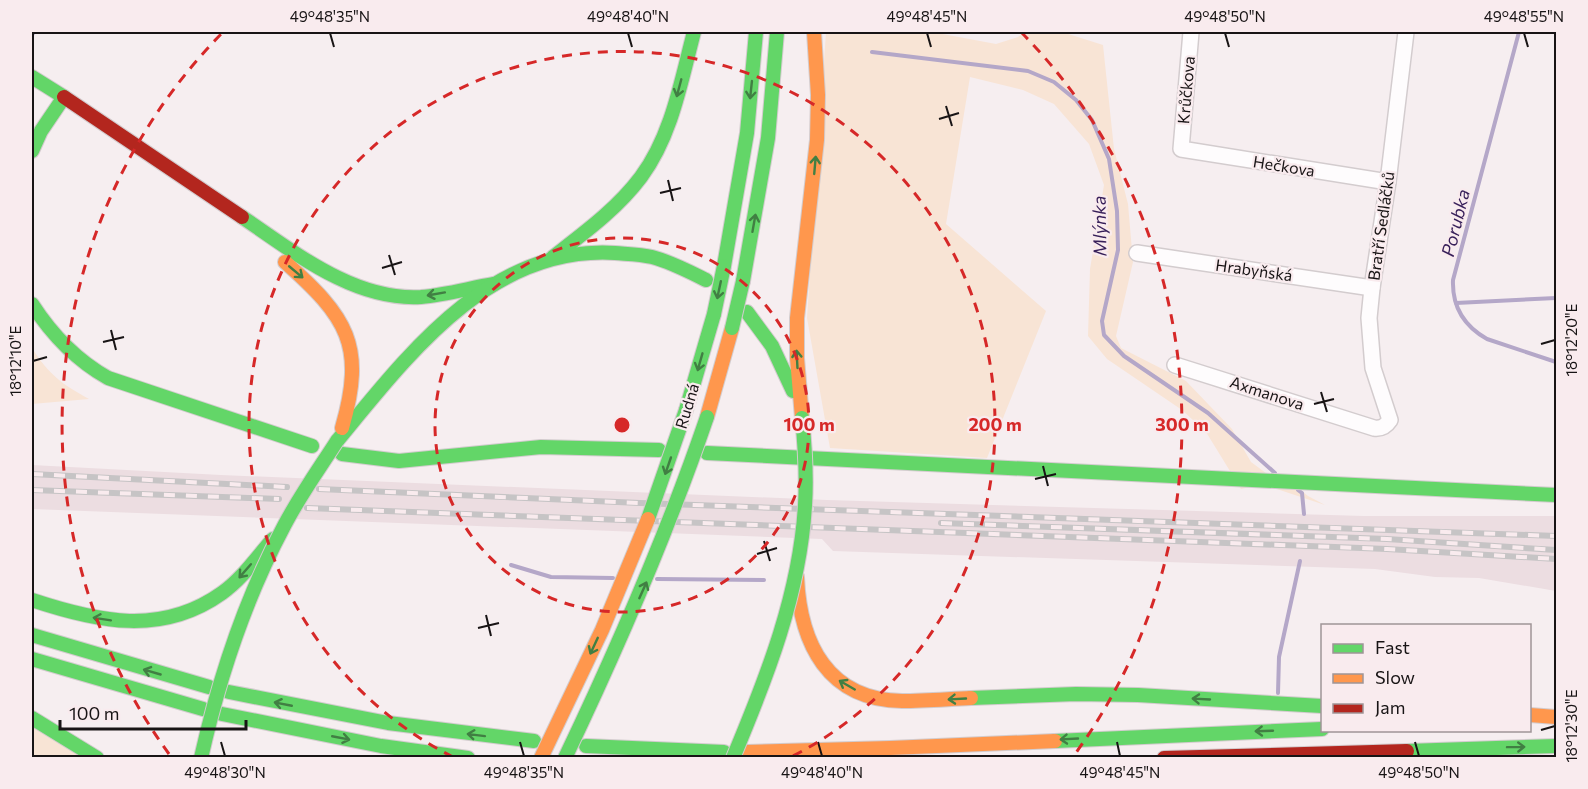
<svg xmlns="http://www.w3.org/2000/svg" width="1588" height="789" font-family="Commissioner,sans-serif">
	<rect width="100%" height="100%" fill="#f6eef0"/>
	<polygon fill="#ecdde1" points="32,465 221,475 827,500 1364,516 1556,516 1556,591 1479,578 1435,577 1375,569 833,551 822,539 32,509"/>
	<g fill="#f8e4d5">
		<polygon points="826,32 932,32 996,44 1018,37 1024,32 1062,32 1103,45 1114,149 1128,204 1133,262 1116,336 1121,348 1186,381 1232,429 1251,462 1278,482 1297,487 1308,496 1325,505 1262,484 1241,489 1206,432 1182,410 1107,359 1088,336 1090,269 1104,185 1089,144 1054,104 1023,90 970,77 946,224 1046,311 987,458 830,448 807,318"/>
		<path d="M32 348C49 375 62 384 89 399L32 404Z"/>
		<polygon points="32,718 97,757 32,757"/>
	</g>
	<g fill="none" stroke-linecap="round" stroke-linejoin="round">
		<g stroke="#b4a7c8" stroke-width="4">
			<path d="M1519 32 1453 280C1452 306 1464 326 1487 339L1556 362"/>
			<polyline points="32,35 34,32"/>
			<polyline points="872,52 1028,71 1054,82 1076,100 1092,120 1109,159 1117,211 1118,250 1102,321 1104,335 1124,356 1208,413 1275,473"/>
			<polyline points="1456,303 1556,298"/>
			<polyline points="1298,490 1302,493 1304,514"/>
			<polyline points="511,565 551,577 613,578"/>
			<polyline points="657,579 764,580"/>
			<polyline points="1278,693 1279,657 1300,561"/>
		</g>
		<defs>
			<g id="street">
				<polyline points="1191,32 1181,149 1388,182"/>
				<polyline points="1137,253 1372,288"/>
				<path d="M1175 365 1374 428C1382 429 1386 426 1390 420L1373 368 1369 318 1372 288 1388 182 1406 32"/>
			</g>
			<g id="fast">
				<polyline points="32,77 64,97 41,131 32,151"/>
				<path d="M242 217C294 252 354 301 421 297 445 295 470 288 494 284"/>
				<path d="M553 257C584 233 617 209 641 177 672 135 681 81 694 32"/>
				<polyline points="724,266 747,133 756,32"/>
				<polyline points="743,281 768,138 777,32"/>
				<path d="M32 304C52 335 76 360 108 378L312 446"/>
				<polyline points="747,312 772,346 793,391"/>
				<polyline points="686,410 714,314"/>
				<path d="M337 441C408 355 490 245 615 253 627 254 640 254 652 257 671 262 688 271 706 280"/>
				<polyline points="707,453 1556,495"/>
				<polyline points="342,454 399,461 541,447 659,450"/>
				<path d="M32 600C98 622 162 636 222 593 242 579 257 557 273 539"/>
				<polyline points="32,635 209,687"/>
				<polyline points="32,659 203,709"/>
				<polyline points="229,692 388,723 534,741"/>
				<polyline points="971,698 1076,694 1138,695 1322,706"/>
				<polyline points="222,714 381,746 468,758"/>
				<polyline points="32,718 97,758"/>
				<polyline points="1055,741 1322,729"/>
				<polyline points="586,746 724,752"/>
				<polyline points="1407,751 1556,746"/>
			</g>
			<g id="slow">
				<path d="M285 262C347 317 366 345 342 428"/>
				<polyline points="707,417 732,328"/>
				<polyline points="802,418 797,358 797,318 817,140 818,95 814,32"/>
				<path d="M797 577C800 644 828 700 902 701 925 701 948 699 971 698"/>
				<polyline points="1530,715 1556,717"/>
				<polyline points="746,752 890,748 1055,741"/>
			</g>
			<g id="jam">
				<polyline points="64,97 242,217"/>
				<polyline points="1164,758 1407,751"/>
			</g>
		</defs>
		<use href="#street" stroke="#d3ccce" stroke-width="18"/>
		<use href="#fast" stroke="#d3ccce" stroke-width="16"/>
		<use href="#slow" stroke="#d3ccce" stroke-width="16"/>
		<use href="#jam" stroke="#d3ccce" stroke-width="16"/>
		<use href="#street" stroke="#fefcfd" stroke-width="15"/>
		<use href="#fast" stroke="#63d668" stroke-width="14"/>
		<use href="#slow" stroke="#ff974d" stroke-width="14"/>
		<use href="#jam" stroke="#b3261e" stroke-width="14"/>
		<defs>
			<g id="rail">
				<polyline points="32,474 287,487"/>
				<polyline points="319,489 640,503 1556,536"/>
				<polyline points="32,490 279,499"/>
				<polyline points="307,508 1387,549 1556,559"/>
				<polyline points="941,523 1387,539 1556,550"/>
			</g>
		</defs>
		<use href="#rail" stroke="#c6c4c5" stroke-width="6"/>
		<use href="#rail" stroke="#f9ebee" stroke-width="4" stroke-dasharray="11" stroke-linecap="butt"/>
		<defs>
			<g id="fast-bridge">
				<polyline points="714,314 724,266"/>
				<polyline points="732,328 743,281"/>
				<polyline points="648,519 686,410"/>
				<path d="M201 758C219 678 245 599 284 526 299 497 319 469 337 441"/>
				<path d="M565 758C618 647 667 534 707 417"/>
				<path d="M733 758C767 677 800 593 805 505 807 475 805 447 802 418"/>
			</g>
			<polyline id="slow-bridge" points="541,758 602,630 648,519"/>
		</defs>
		<use href="#fast-bridge" stroke="#d3ccce" stroke-width="16" stroke-linecap="butt"/>
		<use href="#slow-bridge" stroke="#d3ccce" stroke-width="16" stroke-linecap="butt"/>
		<use href="#fast-bridge" stroke="#63d668" stroke-width="14"/>
		<use href="#slow-bridge" stroke="#ff974d" stroke-width="14"/>
	</g>
	<defs><path id="oneway-shaft" d="M-6 0H5M1.5-3L5.5 0L1.5 3" fill="none" stroke-width="1.6" stroke-linecap="round" stroke-linejoin="round" transform="scale(1.5)"/></defs>
	<g stroke="#417f43">
		<use href="#oneway-shaft" transform="translate(679 88) rotate(105)"/>
		<use href="#oneway-shaft" transform="translate(751 90) rotate(96)"/>
		<use href="#oneway-shaft" transform="translate(815 165) rotate(-85)"/>
		<use href="#oneway-shaft" transform="translate(754 223) rotate(-80)"/>
		<use href="#oneway-shaft" transform="translate(296 272) rotate(40)"/>
		<use href="#oneway-shaft" transform="translate(719 290) rotate(102)"/>
		<use href="#oneway-shaft" transform="translate(436 294) rotate(170)"/>
		<use href="#oneway-shaft" transform="translate(797 359) rotate(-93)"/>
		<use href="#oneway-shaft" transform="translate(700 362) rotate(106)"/>
		<use href="#oneway-shaft" transform="translate(668 466) rotate(109)"/>
		<use href="#oneway-shaft" transform="translate(245 571) rotate(131)"/>
		<use href="#oneway-shaft" transform="translate(643 590) rotate(-66)"/>
		<use href="#oneway-shaft" transform="translate(102 619) rotate(-171)"/>
		<use href="#oneway-shaft" transform="translate(594 646) rotate(115)"/>
		<use href="#oneway-shaft" transform="translate(152 672) rotate(-164)"/>
		<use href="#oneway-shaft" transform="translate(847 685) rotate(-150)"/>
		<use href="#oneway-shaft" transform="translate(957 699) rotate(177)"/>
		<use href="#oneway-shaft" transform="translate(1201 699) rotate(-177)"/>
		<use href="#oneway-shaft" transform="translate(283 704) rotate(-169)"/>
		<use href="#oneway-shaft" transform="translate(1264 731) rotate(178)"/>
		<use href="#oneway-shaft" transform="translate(476 735) rotate(-173)"/>
		<use href="#oneway-shaft" transform="translate(341 738) rotate(11)"/>
		<use href="#oneway-shaft" transform="translate(1069 739) rotate(177)"/>
		<use href="#oneway-shaft" transform="translate(1516 747) rotate(-1)"/>
	</g>
	<path fill="none" stroke="#181415" stroke-width="2" d="M330 33 334 47M628 33 632 47M927 33 931 47M1225 33 1229 47M1524 33 1528 47M946 106 952 126M939 119 959 113M668 180 673 201M660 193 681 188M389 255 395 275M382 268 402 262M111 330 116 350M103 342 124 337M1541 344 1555 340M33 361 47 357M1321 392 1327 412M1314 404 1334 399M1043 466 1048 486M1035 479 1056 474M764 541 770 561M757 554 777 548M486 615 491 636M478 628 499 623M1541 730 1555 726M221 742 225 756M520 742 524 756M818 742 822 756M1117 742 1120 756M1415 742 1419 756"/>
	<g fill="none" stroke="#d62828" stroke-width="3" stroke-dasharray="10 8">
		<circle cx="622" cy="425" r="187"/>
		<path d="M453 757A373 373 0 1 1 791 757"/>
		<path d="M169 754A560 560 0 0 1 223 32M1021 32A560 560 0 0 1 1075 754"/>
	</g>
	<g text-anchor="middle" stroke-width="4.5" stroke-linejoin="round" paint-order="stroke">
		<g font-size="16" fill="#181415" stroke="#f9ebee">
			<text transform="translate(1186 90) rotate(-85)" y="6">Krůčkova</text>
			<text transform="translate(1284 166) rotate(9)" y="6">Hečkova</text>
			<text transform="translate(1381 226) rotate(-82)" y="6">Bratří Sedláčků</text>
			<text transform="translate(1254 270) rotate(8)" y="6">Hrabyňská</text>
			<text transform="translate(1267 393) rotate(18)" y="6">Axmanova</text>
			<text transform="translate(687 406) rotate(-73)" y="6">Rudná</text>
		</g>
		<g font-size="18" font-style="italic" fill="#371f59" stroke="#f9ebee">
			<text transform="translate(1456 223) rotate(-76)" y="6">Porubka</text>
			<text transform="translate(1100 226) rotate(-91)" y="6">Mlýnka</text>
		</g>
	</g>
	<circle cx="622" cy="425" r="9" fill="#d62828" stroke="#f9ebee" stroke-width="3"/>
	<g font-size="18" text-anchor="middle" font-weight="bold" fill="#d62828" stroke="#f9ebee" stroke-width="4.5" stroke-linejoin="round" paint-order="stroke">
		<text x="809" y="431">100 m</text>
		<text x="995" y="431">200 m</text>
		<text x="1182" y="431">300 m</text>
	</g>
	<rect width="1588" height="789" fill="none" stroke="#f9ebee" stroke-width="66"/>
	<rect x="1321" y="624" width="210" height="108" fill="#f9ebee" stroke="#9f9597" stroke-width="1.5"/>
	<rect x="1333" y="644" width="30" height="9" fill="#63d668" stroke="#9f9597" stroke-width="1.5"/>
	<text x="1375" y="654" font-size="18" fill="#181415">Fast</text>
	<rect x="1333" y="674" width="30" height="9" fill="#ff974d" stroke="#9f9597" stroke-width="1.5"/>
	<text x="1375" y="684" font-size="18" fill="#181415">Slow</text>
	<rect x="1333" y="704" width="30" height="9" fill="#b3261e" stroke="#9f9597" stroke-width="1.5"/>
	<text x="1375" y="714" font-size="18" fill="#181415">Jam</text>
	<path d="M60 720v9h186v-9" fill="none" stroke="#181415" stroke-width="3"/>
	<text x="69" y="720" font-size="18" fill="#181415" stroke="#f9ebee" stroke-width="4.5" paint-order="stroke">100 m</text>
	<rect x="33" y="33" width="1522" height="723" fill="none" stroke="#181415" stroke-width="2"/>
	<g font-size="15" text-anchor="middle" fill="#181415">
		<text x="330" y="22">49°48'35"N</text>
		<text x="628" y="22">49°48'40"N</text>
		<text x="927" y="22">49°48'45"N</text>
		<text x="1225" y="22">49°48'50"N</text>
		<text x="1524" y="22">49°48'55"N</text>
		<text transform="translate(1572 340) rotate(-90)" y="5">18°12'20"E</text>
		<text transform="translate(16 361) rotate(-90)" y="5">18°12'10"E</text>
		<text transform="translate(1572 726) rotate(-90)" y="5">18°12'30"E</text>
		<text x="225" y="778">49°48'30"N</text>
		<text x="524" y="778">49°48'35"N</text>
		<text x="822" y="778">49°48'40"N</text>
		<text x="1120" y="778">49°48'45"N</text>
		<text x="1419" y="778">49°48'50"N</text>
	</g>
</svg>
